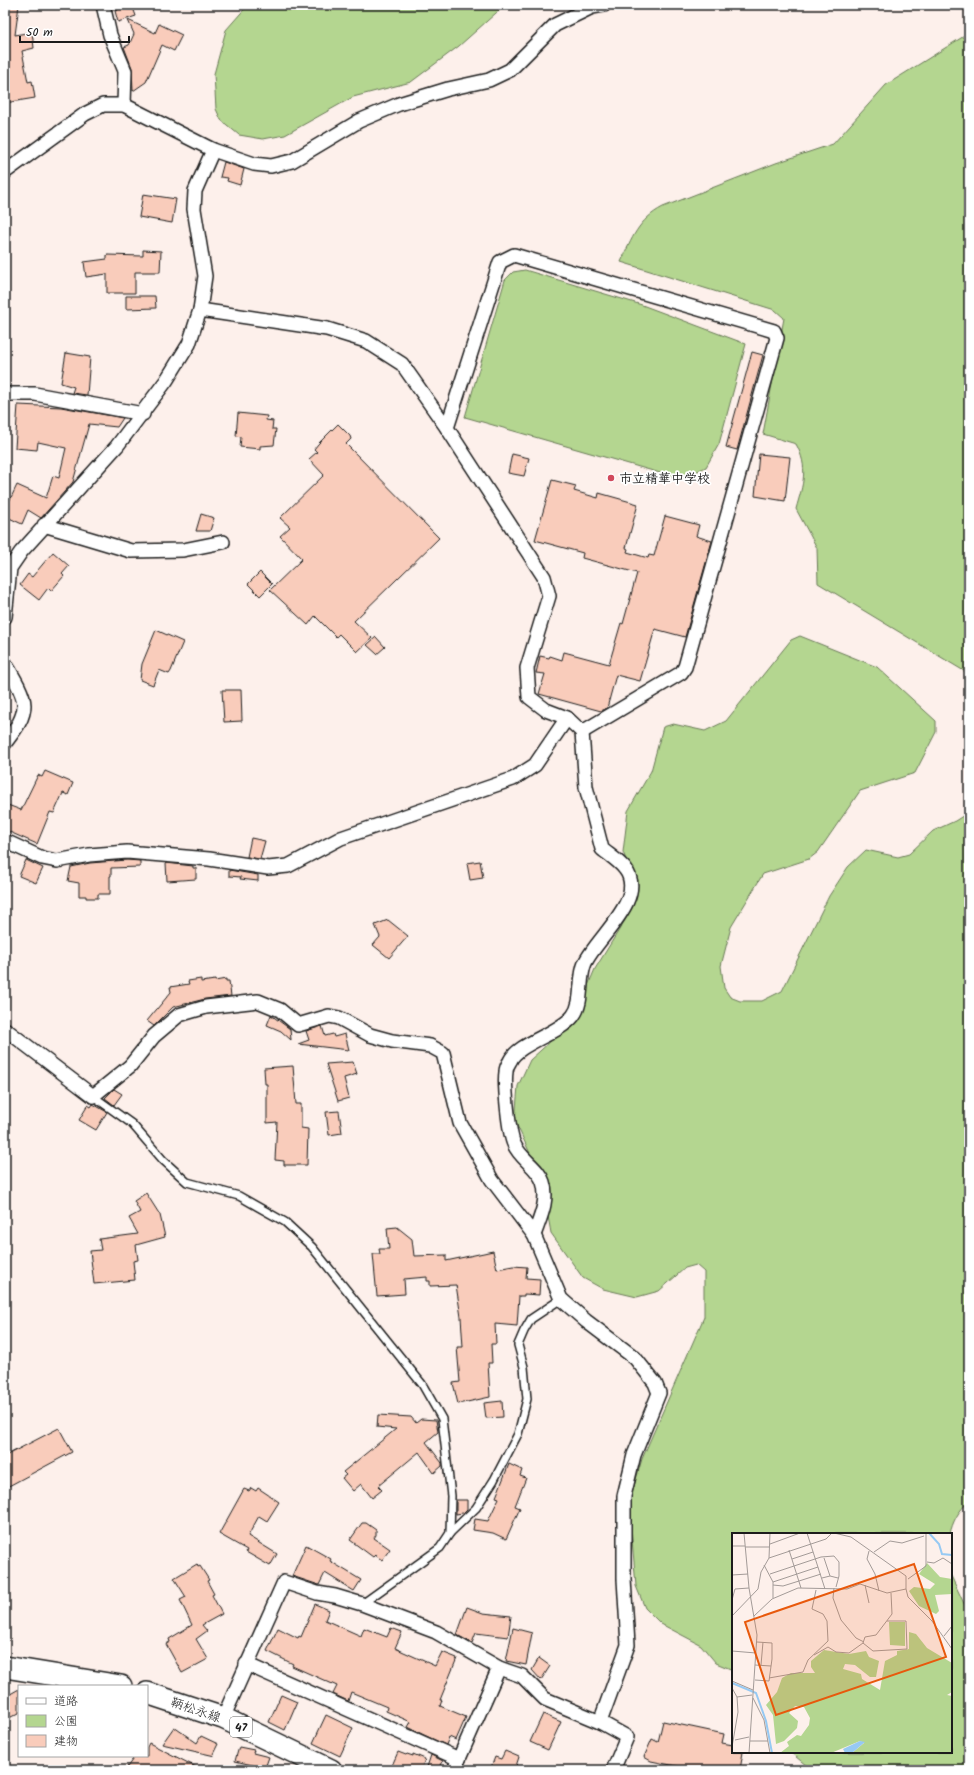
<svg xmlns="http://www.w3.org/2000/svg" width="974" height="1775" font-family="Kalam,'Klee One',sans-serif">
	<rect width="100%" height="100%" fill="#fdf0eb"/>
	<filter id="ink" filterUnits="userSpaceOnUse"><feTurbulence type="fractalNoise" baseFrequency=".025" numOctaves="2"/><feDisplacementMap in="SourceGraphic" scale="8" xChannelSelector="R" yChannelSelector="G"/><feConvolveMatrix kernelMatrix="1 2 1 2 8 2 1 2 1" color-interpolation-filters="sRGB"/></filter>
	<g filter="url(#ink)">
		<g fill="#b4d690" stroke="#687956">
			<polygon points="248,5 505,5 459,46 411,82 353,97 285,135 263,139 239,135 221,120 216,109 214,74 226,30"/>
			<path d="M969 33V674L818 583 817 548 796 509C803 484 809 468 796 444L763 434 784 318 775 310 621 262C632 238 638 220 663 207L776 163 833 144 886 85Z"/>
			<polygon points="525,270 642,305 746,344 719,444 706,467 681,479 465,417 505,280 513,272"/>
			<path d="M800 636 877 667 936 721V732L915 773 860 791 818 852 809 859 763 874 731 927 721 966 724 988 730 997 740 1001H762L782 991 829 896 848 867 866 850 898 857 909 854 933 831 955 821 969 812V1502C959 1509 952 1523 950 1534H733V1670L716 1663 701 1645 661 1624 645 1608 636 1586 629 1503 642 1459 704 1317V1272L696 1265 685 1268 659 1291 637 1297 603 1289 583 1278 551 1233 541 1177 515 1121 518 1086 530 1060 573 1021 595 969 627 917 633 895 631 873 623 852 628 811 651 771 663 727 673 724 705 731 726 721 791 640Z"/>
			<polygon points="951,1576 969,1614 969,1770 812,1770 790,1752 951,1752"/>
		</g>
		<g fill="#f9ccbb" stroke="#1c1c1c">
			<polygon points="5,5 19,5 15,35 32,32 34,48 22,51 28,82 32,81 35,98 5,103"/>
			<polygon points="116,5 132,5 136,16 118,22 115,11 118,10"/>
			<polygon points="128,20 155,33 159,24 182,35 174,51 162,45 146,82 133,91 132,68 124,47 129,45 134,34"/>
			<polygon points="224,162 244,169 240,185 227,181 228,178 220,177"/>
			<polygon points="143,194 176,199 172,223 139,217"/>
			<polygon points="143,250 161,251 160,272 135,272 135,293 107,293 107,274 86,277 84,262 107,259 107,255 143,256"/>
			<polygon points="126,296 155,296 156,308 126,309"/>
			<polygon points="752,352 763,355 737,450 726,447"/>
			<polygon points="66,353 90,357 87,395 72,393 74,387 61,383"/>
			<polygon points="18,405 61,407 123,418 117,427 89,424 73,482 41,518 28,510 22,524 5,516 5,510 17,485 46,498 53,476 59,478 66,448 38,442 37,450 15,448"/>
			<polygon points="238,413 267,416 266,420 273,421 272,429 276,429 274,445 260,446 260,449 240,447 241,437 236,436"/>
			<polygon points="338,424 350,436 351,439 346,444 439,538 354,621 372,638 357,652 339,634 336,637 315,616 308,625 270,590 302,559 280,536 290,527 280,518 324,475 309,459 317,452 314,449 318,444"/>
			<polygon points="512,454 529,458 524,476 508,473"/>
			<polygon points="759,454 790,457 785,501 755,496"/>
			<polygon points="552,480 576,486 574,491 598,498 599,493 638,504 626,548 628,549 627,552 648,558 649,555 654,556 665,516 699,525 696,536 712,541 685,637 655,629 640,681 616,675 607,708 601,711 539,694 545,674 536,673 540,656 549,658 550,656 562,660 564,652 609,664 621,623 623,624 637,573 582,558 583,553 535,540"/>
			<polygon points="201,514 214,518 210,531 196,531"/>
			<polygon points="53,552 69,566 62,574 64,576 51,591 48,588 39,600 20,585 28,574 32,577"/>
			<polygon points="260,572 272,584 260,596 248,584"/>
			<polygon points="156,630 183,642 171,671 169,674 159,670 153,685 140,680 142,664"/>
			<polygon points="376,637 385,647 377,654 367,645"/>
			<polygon points="222,690 241,690 242,721 224,722"/>
			<polygon points="45,771 73,783 68,795 63,793 54,813 50,812 37,844 5,830 5,804 21,810 38,775 42,777"/>
			<polygon points="251,838 265,841 260,859 247,857"/>
			<polygon points="26,860 43,868 36,883 19,876"/>
			<polygon points="127,860 140,861 140,867 111,868 111,876 110,876 110,894 98,894 98,898 86,898 86,896 79,896 79,883 68,881 71,867 90,863"/>
			<polygon points="480,861 483,878 470,880 467,863"/>
			<polygon points="166,863 193,866 193,868 196,868 196,879 167,881"/>
			<polygon points="229,870 258,875 258,881 240,879 241,877 229,876"/>
			<polygon points="388,920 408,936 389,958 373,945 380,937 375,925"/>
			<polygon points="201,979 201,982 215,980 215,981 226,979 226,981 229,981 231,996 205,999 173,1007 154,1026 147,1021 171,992 170,987 189,984 188,981"/>
			<polygon points="271,1015 290,1029 291,1040 281,1031 267,1025"/>
			<polygon points="322,1026 325,1036 333,1034 334,1037 345,1034 349,1050 298,1044 309,1040 306,1031"/>
			<polygon points="353,1062 357,1074 344,1078 349,1098 338,1101 326,1064"/>
			<polygon points="293,1066 296,1104 301,1104 301,1128 308,1129 307,1165 284,1165 284,1161 275,1160 277,1122 267,1123 267,1084 265,1084 264,1068"/>
			<polygon points="114,1089 122,1094 114,1105 105,1098"/>
			<polygon points="93,1104 107,1112 96,1130 79,1120 88,1105 91,1107"/>
			<polygon points="339,1111 342,1133 329,1135 326,1112"/>
			<polygon points="146,1193 160,1215 165,1237 136,1245 138,1260 133,1261 135,1280 94,1284 90,1251 101,1250 99,1239 138,1234 129,1218 140,1212 134,1201"/>
			<polygon points="397,1227 412,1239 414,1256 446,1255 446,1261 493,1251 497,1269 513,1266 527,1267 526,1278 540,1279 539,1295 524,1294 524,1296 519,1296 517,1326 495,1324 496,1344 491,1344 492,1363 488,1363 490,1397 458,1404 453,1383 460,1382 457,1347 463,1347 461,1317 456,1285 430,1286 430,1281 427,1281 427,1277 404,1279 405,1294 377,1296 373,1254 380,1254 379,1249 389,1249 387,1228"/>
			<polygon points="502,1401 503,1417 486,1418 484,1403"/>
			<polygon points="378,1415 411,1417 416,1423 421,1419 436,1420 438,1432 426,1442 442,1463 442,1466 434,1473 419,1452 378,1486 382,1490 372,1498 361,1484 353,1491 342,1478 346,1475 343,1472 396,1429 377,1427"/>
			<polygon points="59,1428 72,1452 5,1488 5,1456"/>
			<polygon points="509,1464 522,1470 520,1476 526,1478 515,1506 520,1508 506,1539 493,1533 473,1530 475,1519 488,1521 499,1498 496,1497"/>
			<polygon points="251,1488 256,1491 258,1488 279,1502 267,1521 259,1516 248,1536 277,1554 270,1566 246,1552 247,1550 219,1534 244,1489 249,1491"/>
			<polygon points="456,1500 467,1500 467,1509 463,1513 456,1514"/>
			<polygon points="362,1523 366,1523 376,1530 376,1535 374,1538 390,1549 382,1560 375,1555 373,1557 350,1540"/>
			<polygon points="306,1545 331,1559 330,1561 361,1580 354,1591 325,1573 319,1585 292,1576"/>
			<polygon points="197,1564 198,1567 200,1566 209,1580 207,1581 214,1594 212,1595 222,1614 202,1625 207,1631 196,1639 208,1659 182,1673 166,1644 170,1642 169,1639 192,1625 180,1600 186,1597 174,1578"/>
			<polygon points="315,1604 329,1610 325,1620 361,1636 364,1628 387,1637 391,1628 402,1632 395,1648 435,1666 442,1652 457,1658 440,1700 442,1700 440,1706 466,1717 456,1740 449,1737 446,1745 424,1735 408,1727 411,1722 386,1711 387,1707 351,1692 348,1701 333,1694 337,1686 292,1666 293,1664 267,1651 278,1628 298,1638 299,1636 301,1637"/>
			<polygon points="467,1607 483,1613 511,1616 508,1637 476,1633 472,1643 457,1635"/>
			<polygon points="513,1628 532,1633 526,1665 506,1661"/>
			<polygon points="539,1658 550,1666 541,1680 532,1670"/>
			<polygon points="19,1689 19,1713 5,1720 5,1697"/>
			<polygon points="281,1695 297,1702 285,1730 269,1722"/>
			<polygon points="543,1714 561,1722 548,1750 530,1742"/>
			<polygon points="326,1715 353,1728 340,1756 313,1743"/>
			<polygon points="663,1721 724,1734 722,1743 733,1745 733,1752 743,1752 740,1770 696,1770 651,1761 644,1757 652,1739 658,1742"/>
			<polygon points="174,1727 197,1743 201,1736 218,1744 213,1754 215,1756 162,1744"/>
			<polygon points="149,1743 202,1770 125,1770 135,1756 147,1756 147,1747"/>
			<polygon points="239,1747 254,1750 253,1753 269,1757 265,1768 235,1761"/>
			<polygon points="505,1751 519,1757 516,1766 526,1770 490,1770 495,1757 501,1759"/>
			<polygon points="398,1752 406,1755 407,1754 413,1756 413,1754 425,1759 421,1770 390,1770"/>
			<polygon points="431,1755 443,1761 439,1770 426,1770"/>
		</g>
		<g fill="none" stroke-linecap="round" stroke-linejoin="round">
			<defs>
				<g id="service">
					<polyline points="93,1096 132,1124 163,1160 187,1182 239,1196 285,1222 312,1247 422,1384 442,1419 451,1496 450,1533 440,1548 362,1604"/>
					<polyline points="450,1533 476,1508 494,1480 518,1434 527,1399 524,1367 518,1345 524,1331 531,1319 561,1299"/>
				</g>
				<g id="minor">
					<polyline points="103,5 110,35 125,71 124,105"/>
					<polyline points="213,150 254,164 271,166 292,161 359,121 399,104 448,89 489,80 510,70 555,25 592,7 604,5"/>
					<polyline points="5,172 85,114 103,105 124,105 213,150 195,191 194,209 205,276 200,310 189,344 166,381 117,446 21,552 10,568 5,617"/>
					<path d="M200 310 327 329 366 341 402 364 447 428 544 577 549 596 527 668 529 697 546 710 567 718 582 732 586 787 601 845 602 849C609 855 619 861 625 869 648 898 596 938 585 963 578 979 584 1002 573 1016 559 1034 518 1043 510 1061 508 1064 506 1069 506 1072 504 1084 509 1134 514 1144 520 1159 538 1167 543 1182 549 1200 540 1218 534 1235"/>
					<polyline points="5,394 35,394 143,414"/>
					<polyline points="447,428 500,262 514,255 774,331 777,338 685,667 681,673 582,732"/>
					<polyline points="44,525 131,551 183,550 223,542"/>
					<path d="M5 663C11 673 24 693 24 705 24 720 13 732 5 743"/>
					<polyline points="5,841 42,858 57,861 89,855 127,852 209,859 268,868 288,866 341,838 513,779 535,765 567,718"/>
					<polyline points="5,1029 93,1096 130,1066 154,1036 179,1015 206,1007 258,1001 280,1010 298,1025 329,1016 339,1018 370,1035 392,1041 430,1046 443,1053 460,1123 492,1180 534,1235 561,1299 586,1321 635,1358 655,1383 659,1393 634,1455 624,1496 624,1579 628,1645 600,1722"/>
					<polyline points="246,1664 459,1759"/>
					<polyline points="223,1718 284,1582 317,1593 335,1596 362,1604 436,1632 499,1668 522,1676 545,1699 600,1722 627,1737 613,1770"/>
					<polyline points="454,1770 499,1668"/>
				</g>
				<g id="primary">
					<polyline points="5,1667 121,1686"/>
					<polyline points="147,1693 223,1718 331,1770"/>
				</g>
			</defs>
			<use href="#service" stroke="#1c1c1c" stroke-width="10"/>
			<use href="#minor" stroke="#1c1c1c" stroke-width="16"/>
			<use href="#primary" stroke="#1c1c1c" stroke-width="24"/>
			<use href="#service" stroke="#fff" stroke-width="7"/>
			<use href="#minor" stroke="#fff" stroke-width="13"/>
			<use href="#primary" stroke="#fff" stroke-width="21"/>
		</g>
	</g>
	<circle fill="#d1495b" stroke="#fff" stroke-width="1.5" cx="611" cy="478" r="4"/>
	<g text-anchor="middle" stroke-width="3.5" stroke-linejoin="round" paint-order="stroke">
		<rect fill="#fff" stroke="#606060" stroke-width="1" x="230" y="1717" width="22" height="20" rx="3"/>
		<g font-size="12" font-weight="bold" fill="#1c1c1c">
			<text x="241" y="1731">47</text>
		</g>
		<g font-size="13" font-weight="bold" fill="#1c1c1c" stroke="#fff" text-anchor="start">
			<text x="619" y="483">市立精華中学校</text>
		</g>
		<g font-size="13" fill="#1c1c1c" stroke="#fff">
			<text transform="translate(196 1709) rotate(19)" y="5">鞆松永線</text>
		</g>
	</g>
	<g transform="translate(732 1533)">
		<rect width="220" height="220" fill="#fdf0eb"/>
		<path d="M195 30 208 44 220 46V61L203 62 207 78 204 81 187 73 177 58 182 54 198 56 203 51 187 41ZM157 89H173V113L158 112ZM177 99 184 101 195 115 220 130V159L215 162 220 163V220H120L132 210 128 208 99 220H48L57 213 55 209 65 202 69 203 77 192 78 185 72 174 63 173 57 180 66 188 65 195 52 208 44 211 41 182 34 172 45 159 50 145 59 140H83L79 134V128L92 117 117 121 134 118 137 124 147 128 144 144H138L123 132 113 131 111 136 129 141 130 146 148 157 153 128 165 122V118L177 116Z" fill="#b4d690"/>
		<path d="M128 208 133 209 120 220H113L111 216Z" fill="#96c9f3"/>
		<path fill="none" stroke="#96c9f3" stroke-width="2" d="M197 0 207 11 210 21 220 22M0 150 24 160 34 188 40 220"/>
		<path fill="none" stroke="#a39b98" stroke-width="1" d="M12 0 17 55 25 102 17 220M75 0 93 56M38 11 68 0M0 13H13M13 14H38M57 17 69 55M137 18 135 26 143 41 147 58M142 19 158 8 170 10 192 3M37 25 94 6 100 0M92 25 98 43M60 26 81 19M195 29 202 30 211 25 220 31M32 32 41 49V65M38 41 89 24 102 23 107 29V43L104 54M0 42 16 41M90 45 98 43 106 45M176 46 194 33V0M67 48 89 41M41 49 86 34M41 52 51 53 67 48M133 52 137 70M102 55 101 65 109 87 124 105 132 109M174 56 176 64 200 88 220 116M0 67 3 56 17 55M0 83 26 56 29 39 37 25 38 0M22 83 40 66 66 55 115 56 128 51 155 60 174 56V43L119 4 102 0M212 103 220 93M131 110 141 118 175 116 174 88H155M0 118 24 120M82 122 96 114 104 119 117 120 131 110 133 104 144 102 160 81 159 60M23 132 39 133M29 132 31 109M37 145 71 139 76 127 96 108 95 88 91 81 80 76 84 57M23 147 37 148 40 126V110L25 109M0 148 21 157M0 155 5 164 6 179 0 214M5 164 20 162M21 165 32 187 38 220M3 207 17 204M18 208H36"/>
		<path fill="#e8590c" fill-opacity="0.15" stroke="#e8590c" stroke-width="2" d="M182 31 214 124 44 182 13 89Z"/>
		<rect width="220" height="220" fill="none" stroke="#1c1c1c" stroke-width="2"/>
	</g>
	<rect width="974" height="1775" fill="none" stroke="#fff" stroke-width="20"/>
	<rect x="10" y="10" width="954" height="1755" fill="none" stroke="#1c1c1c" stroke-width="1.5" filter="url(#ink)"/>
	<rect x="18" y="1685" width="130" height="72" fill="#ffffff" stroke="#a4a4a4"/>
	<rect x="26" y="1698" width="20" height="6" fill="#ffffff" stroke="#a4a4a4"/>
	<text x="54" y="1705" font-size="12" fill="#1c1c1c">道路</text>
	<rect x="26" y="1715" width="20" height="12" fill="#b4d690" stroke="#a4a4a4"/>
	<text x="54" y="1725" font-size="12" fill="#1c1c1c">公園</text>
	<rect x="26" y="1735" width="20" height="12" fill="#f9ccbb" stroke="#a4a4a4"/>
	<text x="54" y="1745" font-size="12" fill="#1c1c1c">建物</text>
	<path d="M20 36v6h109v-6" fill="none" stroke="#1c1c1c" stroke-width="2"/>
	<text x="26" y="36" font-size="12" fill="#1c1c1c" stroke="#ffffff" stroke-width="3" paint-order="stroke">50 m</text>
</svg>
